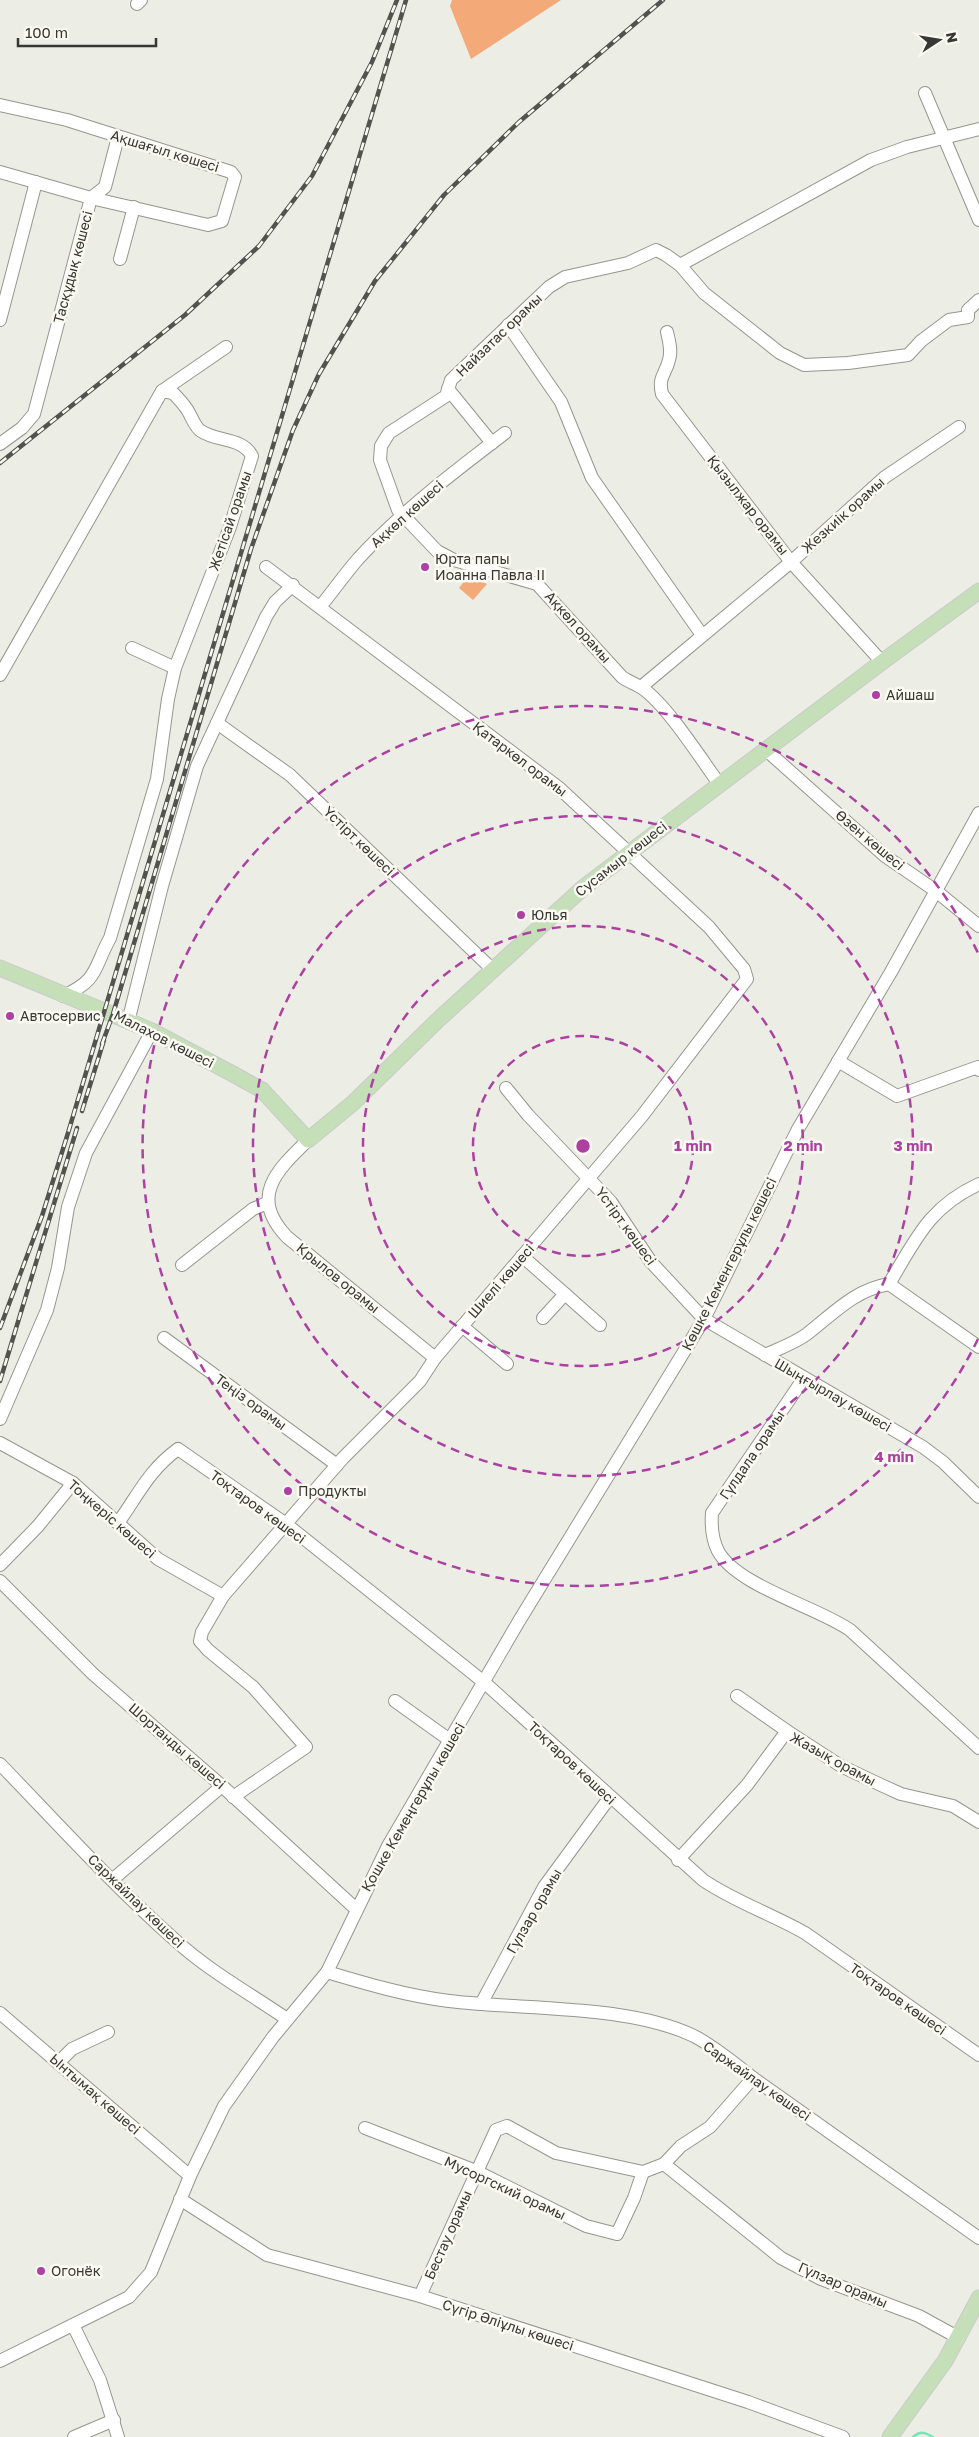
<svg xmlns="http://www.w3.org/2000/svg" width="979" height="2437" font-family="'Golos Text',sans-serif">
	<rect width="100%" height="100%" fill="#ecede5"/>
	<g fill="#f3a978">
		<polygon points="452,0 561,0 471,59 450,6"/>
		<polygon points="469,575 487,584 473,600 459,588"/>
	</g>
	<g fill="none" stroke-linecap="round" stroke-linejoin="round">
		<path stroke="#73e7b5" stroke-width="2.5" d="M913 2437C920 2431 925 2432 933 2437"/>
		<defs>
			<g id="minor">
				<polyline points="137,4 141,0"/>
				<polyline points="925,93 979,220"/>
				<polyline points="0,105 67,120 231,172 235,177 222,221 208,225 91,198 0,172"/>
				<polyline points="120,259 134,207"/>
				<polyline points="680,265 871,160 907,147 979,129"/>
				<polyline points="0,320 36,182"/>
				<polyline points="508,325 561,402 592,478 702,635"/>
				<path d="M667 332C669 341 672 351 669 360 665 376 658 376 662 394L791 562 882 662"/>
				<polyline points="448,389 492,443"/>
				<polyline points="162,391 226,347"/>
				<polyline points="0,444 22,428 34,414 91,198 105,187 118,137"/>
				<path d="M320 607C333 591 345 574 358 559 401 512 455 471 505 433"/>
				<polyline points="132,648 175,668"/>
				<path d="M0 675 162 391 173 393C177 397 182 402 186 408 191 414 194 427 201 431 217 442 242 437 252 456L230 527 175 668 168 699 157 779 110 938C93 969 99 980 63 996"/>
				<polyline points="641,687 791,562 885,477 959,427"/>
				<polyline points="217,723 290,775 492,969"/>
				<polyline points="765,749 885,856 936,891 979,926"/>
				<path d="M720 785C701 759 667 705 642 688 636 684 629 682 622 677L537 584 454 560 437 551 398 510 380 460 381 446 389 433 446 396 451 380 549 287 565 277 628 263 656 250 666 255 680 265 704 293 780 353 804 365 848 363 908 355 921 341 949 320 968 317V310L979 300"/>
				<polyline points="128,1022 162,886 197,766 266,617 275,602 293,585"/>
				<polyline points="838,1061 897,1096 978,1067 979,1070"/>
				<polyline points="506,1088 528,1115 611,1202 651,1262 704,1319 923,1447 943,1462 979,1497"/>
				<path d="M308 1140C276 1171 249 1197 287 1237L435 1358"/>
				<polyline points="522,1256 600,1325"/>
				<polyline points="182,1265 253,1209 267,1203"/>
				<polyline points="889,1284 979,1347"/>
				<polyline points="543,1318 565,1294"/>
				<polyline points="462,1326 507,1364"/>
				<polyline points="164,1338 337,1465"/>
				<path d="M765 1355C778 1349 795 1343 807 1334 833 1314 854 1290 889 1284 916 1239 929 1207 979 1184"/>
				<path d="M804 1378 712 1513C711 1526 712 1539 718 1551 737 1586 817 1607 850 1630L979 1748"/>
				<polyline points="0,1419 47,1310 58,1268 68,1207 86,1153 152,1031"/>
				<polyline points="0,1443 73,1483 158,1559 223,1596"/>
				<path d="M118 1523C138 1495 149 1470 178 1449L286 1524 485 1683 703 1880C735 1902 772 1914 805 1933L979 2055"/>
				<polyline points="0,1565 38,1526 73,1483"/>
				<polyline points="0,1581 93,1674 222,1786 356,1909"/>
				<polyline points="737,1696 787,1731"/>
				<polyline points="395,1701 451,1741"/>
				<path d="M0 1764C57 1823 113 1885 175 1940 209 1971 249 1993 287 2019"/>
				<polyline points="233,1797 306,1747 253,1687 208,1650 200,1641 202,1632 223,1596 343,1458 420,1381 435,1358 642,1116 747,979 744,969 709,927 558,787 266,567"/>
				<polyline points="678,1860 747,1785 787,1731 841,1766 881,1785 901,1794 953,1806 979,1822"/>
				<polyline points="112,1880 222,1786"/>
				<path d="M327 1972C367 1984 408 1996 449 2001 523 2010 627 2004 694 2036 715 2047 734 2063 753 2078L979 2238"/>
				<polyline points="481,2004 544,1887 610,1797"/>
				<polyline points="0,2013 190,2176"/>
				<polyline points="58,2063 72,2049 108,2032"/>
				<polyline points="365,2128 476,2171 586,2226 617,2234 634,2198 643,2172"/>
				<polyline points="664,2164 781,2258 821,2279 919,2316 959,2338"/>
				<polyline points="643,2172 664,2164 681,2146 710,2127 753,2078"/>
				<polyline points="180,2199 267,2255 420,2296 748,2402 843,2437"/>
				<polyline points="420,2296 496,2130 507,2126 556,2153 643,2172"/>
				<polyline points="73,2325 100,2380 118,2437"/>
				<polyline points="0,2361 129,2297 151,2272 190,2176 224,2106 273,2037 327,1972 388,1846 519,1621 704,1319 798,1129 891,972 979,813"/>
				<polyline points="74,2437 114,2420"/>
			</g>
			<g id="major">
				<polyline points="0,968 152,1031 231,1073 262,1090 308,1140 353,1103 439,1019 584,887 882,662 979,591"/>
				<polyline points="890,2437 945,2361 979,2298"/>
			</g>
		</defs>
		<use href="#minor" stroke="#96968f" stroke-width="14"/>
		<use href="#major" stroke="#cbcbca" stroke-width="17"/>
		<use href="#minor" stroke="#fff" stroke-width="12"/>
		<use href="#major" stroke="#c5dfb9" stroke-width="15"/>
		<defs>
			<g id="rail">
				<polyline points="0,463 185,315 259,246 312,176 372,62 397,0"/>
				<polyline points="102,1044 113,1014 251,549 293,430 319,374 375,281 444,195 519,122 663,0"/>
				<polyline points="82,1111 104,1040"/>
				<polyline points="0,1328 42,1216 68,1133 406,0"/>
				<polyline points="0,1381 77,1128"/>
			</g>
		</defs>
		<use href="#rail" stroke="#52524e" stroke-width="4.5"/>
		<use href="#rail" stroke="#fafaf2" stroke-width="2.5" stroke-dasharray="8" stroke-linecap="butt"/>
	</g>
	<g fill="none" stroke="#ac41a2" stroke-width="2.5" stroke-dasharray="9 6">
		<circle cx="583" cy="1146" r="110"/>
		<circle cx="583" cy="1146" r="220"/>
		<circle cx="583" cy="1146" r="330"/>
		<path d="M978 1339A440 440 0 1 1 978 953"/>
	</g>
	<g fill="#ac41a2" stroke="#fafaf2" stroke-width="2">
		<circle cx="425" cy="567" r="5"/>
		<circle cx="876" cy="695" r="5"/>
		<circle cx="521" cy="915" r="5"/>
		<circle cx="10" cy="1016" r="5"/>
		<circle cx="288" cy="1491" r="5"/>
		<circle cx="41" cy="2271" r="5"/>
	</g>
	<g text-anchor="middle" stroke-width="5" stroke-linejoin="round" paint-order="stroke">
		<g font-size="14" fill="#373734" stroke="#fafaf2">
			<text transform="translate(165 151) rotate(17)" y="5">Ақшағыл көшесі</text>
			<text transform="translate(73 267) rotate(-75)" y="5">Тасқұдық көшесі</text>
			<text transform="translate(499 335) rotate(-44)" y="5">Найзатас орамы</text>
			<text transform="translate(748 505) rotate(52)" y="5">Қызылжар орамы</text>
			<text transform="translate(407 514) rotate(-42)" y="5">Ақкөл көшесі</text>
			<text transform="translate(843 515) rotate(-42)" y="5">Жезкиік орамы</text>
			<text transform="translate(230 521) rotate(-71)" y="5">Жетісай орамы</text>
			<text transform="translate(578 627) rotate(48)" y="5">Ақкөл орамы</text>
			<text transform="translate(520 759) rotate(37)" y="5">Қатаркөл орамы</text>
			<text transform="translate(870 840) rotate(40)" y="5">Өзен көшесі</text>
			<text transform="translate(359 841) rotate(44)" y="5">Үстірт көшесі</text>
			<text transform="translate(621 859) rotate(-38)" y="5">Сусамыр көшесі</text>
			<text transform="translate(164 1039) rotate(27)" y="5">Малахов көшесі</text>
			<text transform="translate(626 1226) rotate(54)" y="5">Үстірт көшесі</text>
			<text transform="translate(729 1264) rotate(-63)" y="5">Көшке Кеменгерұлы көшесі</text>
			<text transform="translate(338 1278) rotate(39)" y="5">Крылов орамы</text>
			<text transform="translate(501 1281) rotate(-49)" y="5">Шиелі көшесі</text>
			<text transform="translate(833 1395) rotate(30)" y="5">Шыңғырлау көшесі</text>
			<text transform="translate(251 1402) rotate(36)" y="5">Теңіз орамы</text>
			<text transform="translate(752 1455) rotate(-56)" y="5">Гүлдала орамы</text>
			<text transform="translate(258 1507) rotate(36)" y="5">Тоқтаров көшесі</text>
			<text transform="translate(112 1519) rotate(41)" y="5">Тоңкерiс көшесі</text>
			<text transform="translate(177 1746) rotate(41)" y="5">Шортанды көшесі</text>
			<text transform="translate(833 1759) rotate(29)" y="5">Жазық орамы</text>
			<text transform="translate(572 1763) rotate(43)" y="5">Тоқтаров көшесі</text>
			<text transform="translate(413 1807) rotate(-60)" y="5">Қошке Кемеңгерұлы көшесі</text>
			<text transform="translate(136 1901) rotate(44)" y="5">Саржайлау көшесі</text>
			<text transform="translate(534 1911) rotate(-60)" y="5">Гүлзар орамы</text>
			<text transform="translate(898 1999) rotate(35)" y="5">Тоқтаров көшесі</text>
			<text transform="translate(757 2081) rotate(35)" y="5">Саржайлау көшесі</text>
			<text transform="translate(95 2094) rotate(41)" y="5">Ынтымақ көшесі</text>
			<text transform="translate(505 2188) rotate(25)" y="5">Мусоргский орамы</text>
			<text transform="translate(448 2235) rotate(-66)" y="5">Бестау орамы</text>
			<text transform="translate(843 2285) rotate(23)" y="5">Гүлзар орамы</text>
			<text transform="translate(508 2325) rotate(18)" y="5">Сүгір Әліұлы көшесі</text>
		</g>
		<g font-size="14" fill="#373734" stroke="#fafaf2" text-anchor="start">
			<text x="435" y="564">Юрта папы<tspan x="435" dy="16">Иоанна Павла II</tspan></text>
			<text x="886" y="700">Айшаш</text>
			<text x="531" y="920">Юлья</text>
			<text x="20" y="1021">Автосервис</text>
			<text x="298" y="1496">Продукты</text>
			<text x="51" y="2276">Огонёк</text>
		</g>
	</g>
	<circle cx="583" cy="1146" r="8" fill="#ac41a2" stroke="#fafaf2" stroke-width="2.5"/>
	<g font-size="15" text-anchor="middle" font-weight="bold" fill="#ac41a2" stroke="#fafaf2" stroke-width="5" stroke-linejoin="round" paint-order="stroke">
		<text x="693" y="1151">1 min</text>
		<text x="803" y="1151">2 min</text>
		<text x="913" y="1151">3 min</text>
		<text x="894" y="1462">4 min</text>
	</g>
	<g transform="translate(939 40) rotate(78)" stroke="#fafaf2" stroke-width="4" paint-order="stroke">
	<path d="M0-4L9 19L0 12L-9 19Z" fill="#373734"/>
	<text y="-8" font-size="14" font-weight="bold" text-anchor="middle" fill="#373734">N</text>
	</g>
	<path d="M18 38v8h138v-8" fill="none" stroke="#373734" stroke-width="2.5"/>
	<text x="25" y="38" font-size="15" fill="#373734" stroke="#fafaf2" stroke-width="4" paint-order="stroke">100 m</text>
</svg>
